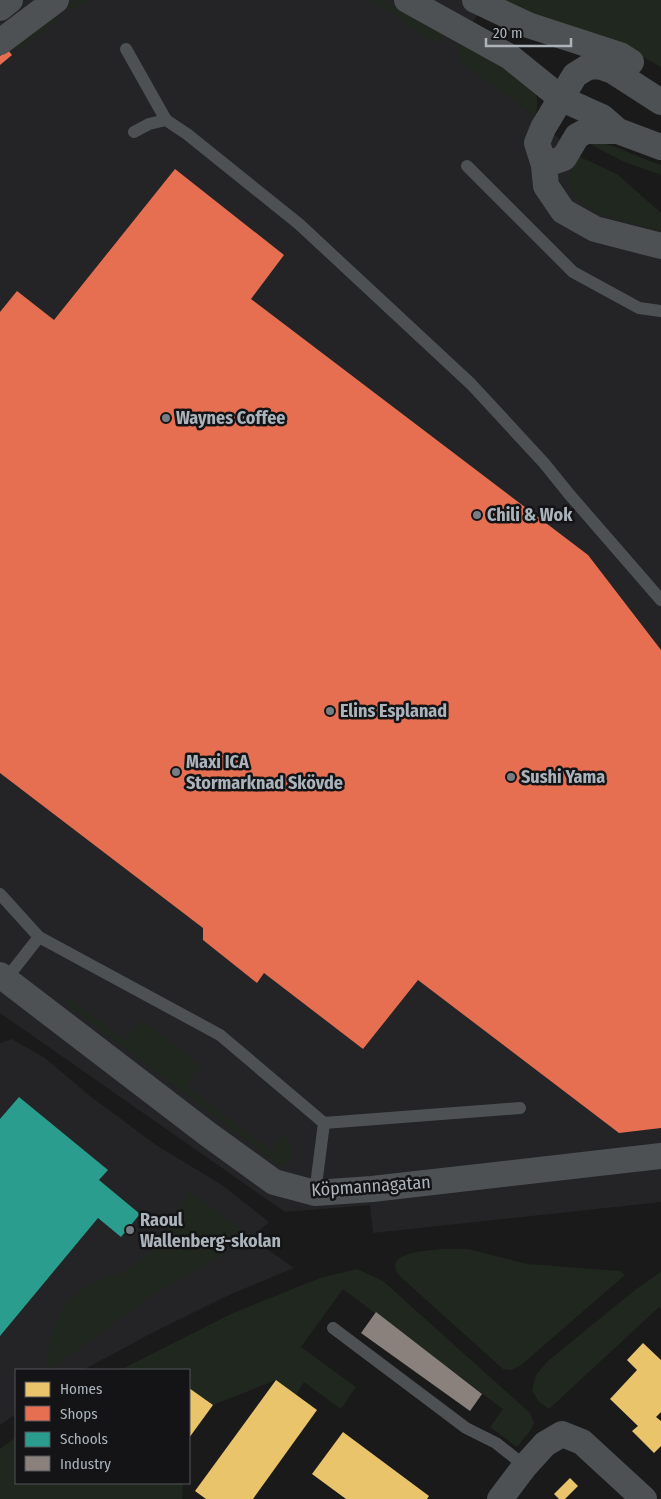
<svg xmlns="http://www.w3.org/2000/svg" width="661" height="1499" font-family="'Fira Sans Condensed',sans-serif">
	<rect width="100%" height="100%" fill="#1a1a1a"/>
	<g fill="#242426">
		<polygon points="0,0 487,0 460,42 468,67 535,116 578,156 601,213 661,231 661,1202 373,1233 370,1205 285,1212 0,1013"/>
		<polygon points="12,1039 45,1058 90,1096 156,1145 222,1185 269,1222 252,1238 294,1268 231,1294 152,1333 83,1370 16,1370 16,1414 0,1425 0,1043"/>
	</g>
	<g fill="#20271f">
		<polygon points="76,0 89,0 70,11 66,5"/>
		<polygon points="368,0 383,0 444,34 439,42 434,42 390,12"/>
		<polygon points="499,0 661,0 661,67 613,40 531,14"/>
		<polygon points="54,13 58,20 18,50 12,43"/>
		<path d="M460 42C479 52 522 72 533 89 539 97 538 108 535 116L467 67C459 58 456 54 460 42Z"/>
		<path d="M600 142C621 148 640 158 661 165V175L622 161 590 144Z"/>
		<path d="M578 156 617 174 661 213V231C634 223 564 213 570 174 571 168 576 161 578 156Z"/>
		<path d="M70 999 125 1040 142 1020 200 1066 186 1087 272 1152 284 1135C290 1139 295 1151 291 1158 289 1161 285 1165 282 1167L66 1003Z"/>
		<path d="M190 1191 252 1238 151 1295 50 1370H46C49 1332 61 1296 98 1280 111 1275 126 1272 137 1264 155 1251 163 1235 174 1216 179 1207 185 1199 190 1191Z"/>
		<path d="M441 1249H468L527 1264 620 1271 625 1275 520 1366 511 1370 503 1369 403 1279C401 1277 397 1273 396 1270 389 1251 430 1251 441 1249Z"/>
		<polygon points="357,1269 383,1281 530,1413 534,1423 530,1431 517,1447 490,1427 503,1409 343,1289 301,1347 356,1387 341,1409 304,1382 296,1395 276,1380 213,1405 189,1388 189,1370 120,1370 233,1313 320,1278"/>
		<polygon points="661,1272 661,1309 659,1307 549,1409 539,1402 532,1390 536,1375 548,1361 635,1290"/>
		<polygon points="16,1437 16,1483 183,1483 182,1499 0,1499 0,1449"/>
	</g>
	<g fill="#e9c46a">
		<polygon points="643,1343 661,1360 661,1412 656,1417 661,1421 661,1446 654,1453 632,1431 638,1426 610,1399 637,1370 627,1360"/>
		<polygon points="276,1380 317,1410 253,1499 206,1499 195,1491"/>
		<polygon points="189,1388 213,1405 189,1438"/>
		<polygon points="343,1432 429,1496 427,1499 346,1499 312,1474"/>
		<polygon points="570,1478 578,1486 565,1499 559,1499 554,1494"/>
	</g>
	<g fill="#e76f51">
		<polygon points="8,50 12,55 0,65 0,56"/>
		<polygon points="175,169 284,255 251,299 588,555 661,650 661,1128 619,1133 418,980 363,1049 264,973 257,983 203,940 203,928 0,773 0,312 17,291 54,320"/>
	</g>
	<polygon fill="#2a9d8f" points="19,1097 108,1170 99,1180 140,1214 121,1237 98,1218 0,1336 0,1119"/>
	<polygon fill="#8a817c" points="376,1312 482,1394 470,1411 361,1333"/>
	<g fill="none" stroke-linecap="round" stroke-linejoin="round">
		<g stroke="#4e5153" stroke-width="12">
			<polyline points="126,49 166,120"/>
			<polyline points="134,132 149,124 166,120 187,134 299,224 471,384 544,463 569,494 661,600"/>
			<polyline points="467,166 573,272 639,308 661,311"/>
			<polyline points="0,894 39,937"/>
			<polyline points="3,983 39,937 220,1035 324,1123 520,1108"/>
			<polyline points="315,1193 324,1123"/>
			<polyline points="333,1328 466,1428 496,1443 525,1466"/>
		</g>
		<g stroke="#4e5153" stroke-width="26">
			<polyline points="407,0 510,57 562,99 602,117 618,131 661,147"/>
			<polyline points="475,0 528,25 620,55 631,62"/>
			<polyline points="0,8 10,0"/>
			<polyline points="0,42 56,0"/>
			<polyline points="661,102 613,71 599,66 588,67 575,75 543,128 537,143 544,165 546,186 563,211 595,229 661,246"/>
			<polyline points="544,165 564,158 577,136 586,131 618,131"/>
			<polyline points="0,975 209,1135 274,1182 315,1193 372,1189 661,1156"/>
			<polyline points="500,1499 525,1466 545,1444 562,1434 582,1442 644,1499"/>
		</g>
	</g>
	<g fill="#787d83" stroke="#141416" stroke-width="2">
		<circle cx="166" cy="418" r="5"/>
		<circle cx="477" cy="515" r="5"/>
		<circle cx="330" cy="711" r="5"/>
		<circle cx="176" cy="772" r="5"/>
		<circle cx="511" cy="777" r="5"/>
		<circle cx="130" cy="1230" r="5"/>
	</g>
	<g text-anchor="middle" stroke-width="5" stroke-linejoin="round" paint-order="stroke">
		<g font-size="18" font-weight="bold" fill="#abb3bb" stroke="#141416" text-anchor="start">
			<text x="176" y="424">Waynes Coffee</text>
			<text x="487" y="521">Chili &amp; Wok</text>
			<text x="340" y="717">Elins Esplanad</text>
			<text x="186" y="768">Maxi ICA<tspan x="186" dy="21">Stormarknad Skövde</tspan></text>
			<text x="521" y="783">Sushi Yama</text>
			<text x="140" y="1226">Raoul<tspan x="140" dy="21">Wallenberg-skolan</tspan></text>
		</g>
		<g font-size="18" fill="#abb3bb" stroke="#141416">
			<text transform="translate(371 1186) rotate(-4)" y="6">Köpmannagatan</text>
		</g>
	</g>
	<rect x="15" y="1369" width="175" height="115" fill="#141416" stroke="#505458"/>
	<rect x="25" y="1382" width="25" height="15" fill="#e9c46a" stroke="#505458"/>
	<text x="60" y="1394" font-size="15" fill="#abb3bb">Homes</text>
	<rect x="25" y="1406" width="25" height="15" fill="#e76f51" stroke="#505458"/>
	<text x="60" y="1419" font-size="15" fill="#abb3bb">Shops</text>
	<rect x="25" y="1432" width="25" height="15" fill="#2a9d8f" stroke="#505458"/>
	<text x="60" y="1444" font-size="15" fill="#abb3bb">Schools</text>
	<rect x="25" y="1456" width="25" height="15" fill="#8a817c" stroke="#505458"/>
	<text x="60" y="1469" font-size="15" fill="#abb3bb">Industry</text>
	<path d="M486 38v8h85v-8" fill="none" stroke="#abb3bb" stroke-width="2.5"/>
	<text x="493" y="38" font-size="15" fill="#abb3bb" stroke="#141416" stroke-width="4" paint-order="stroke">20 m</text>
</svg>
